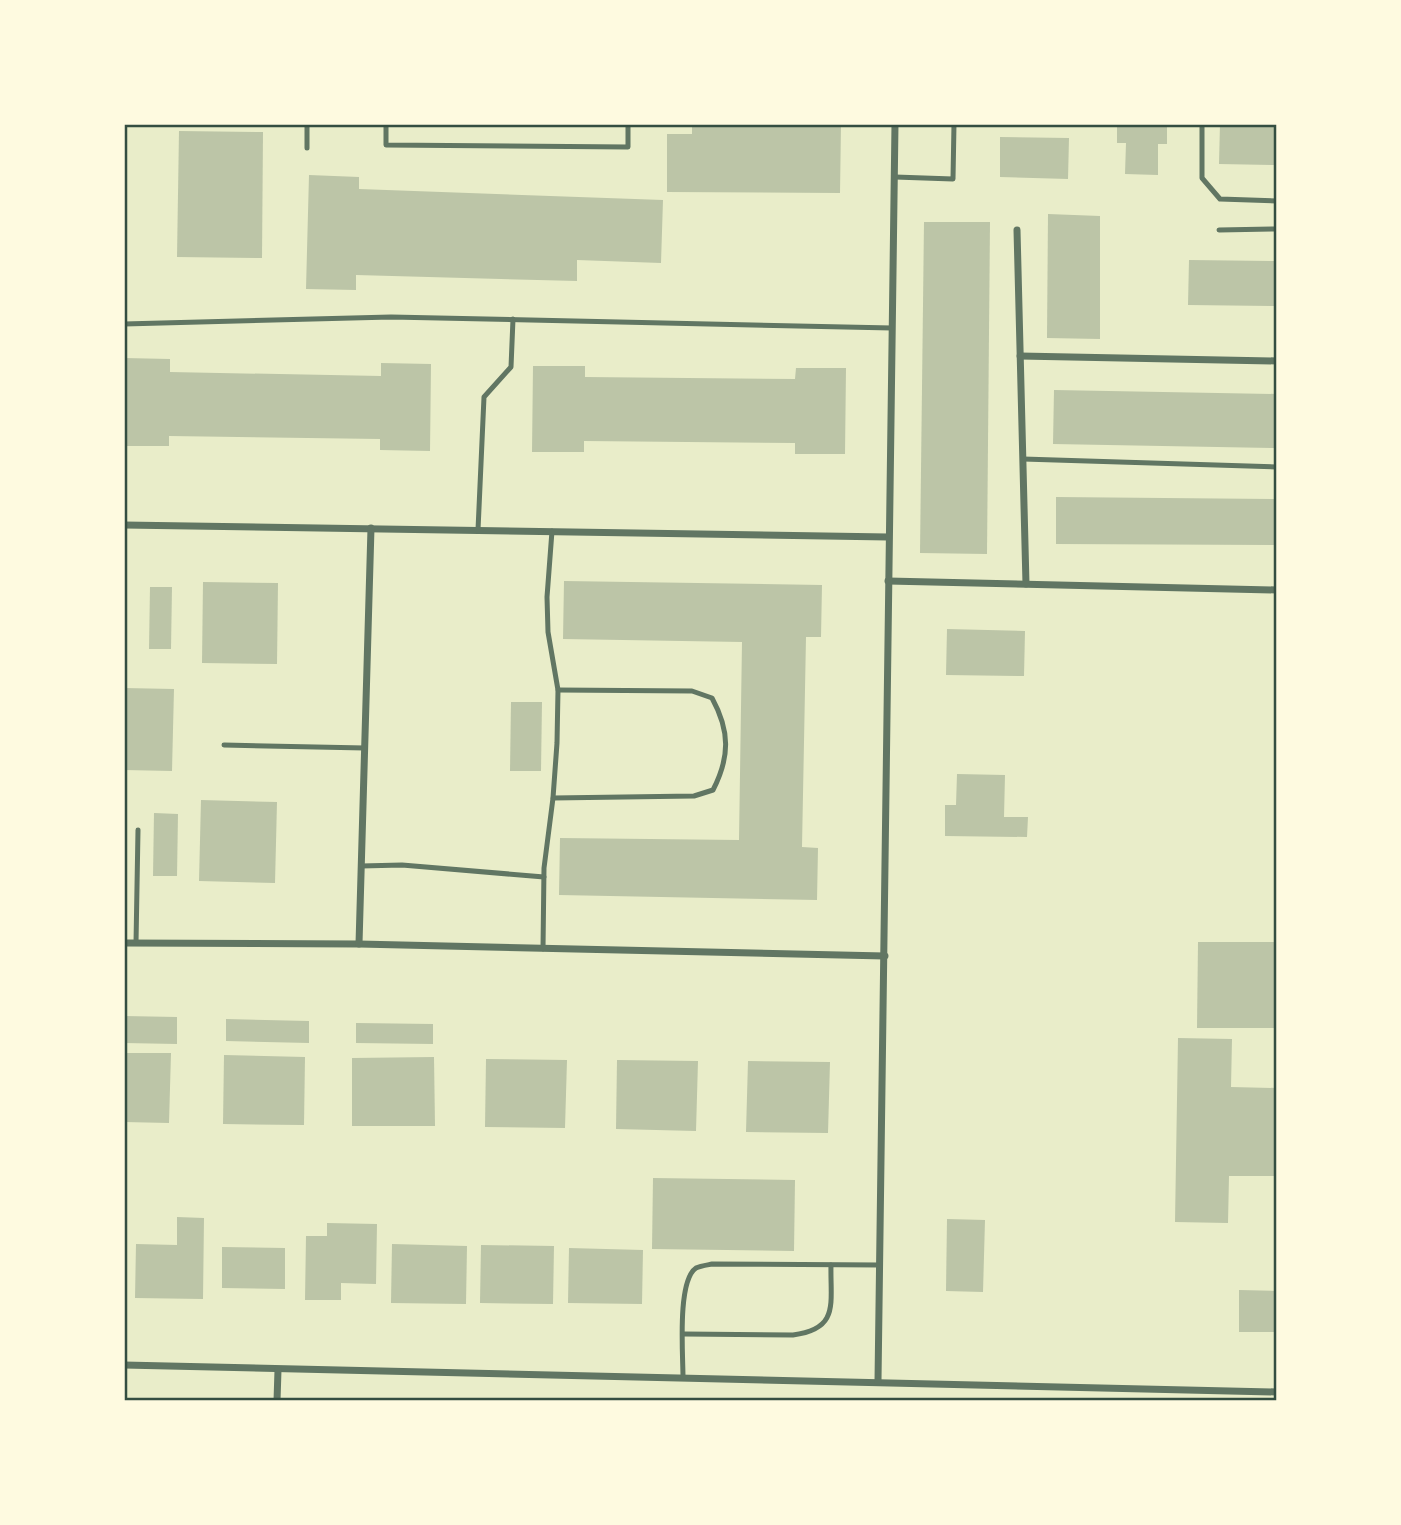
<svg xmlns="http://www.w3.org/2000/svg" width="1401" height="1525" font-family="Karla,sans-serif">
	<rect width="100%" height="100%" fill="#e9edc9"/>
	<g fill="#bcc5a7">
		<polygon points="692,124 841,124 840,193 667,192 667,134 692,134"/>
		<polygon points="1117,124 1167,124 1167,144 1158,144 1158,175 1125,174 1126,143 1117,143"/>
		<polygon points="1220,124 1277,124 1277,165 1219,164"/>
		<polygon points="179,131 263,132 262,258 177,257"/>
		<polygon points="1000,137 1069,138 1068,179 1000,177"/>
		<polygon points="309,175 359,177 359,189 663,200 661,263 577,260 577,281 356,275 356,290 306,289"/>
		<polygon points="1048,214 1100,216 1100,339 1047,338"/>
		<polygon points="924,222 990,222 987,554 920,553"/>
		<polygon points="1189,260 1277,261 1277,306 1188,305"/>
		<polygon points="124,358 170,359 170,372 381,376 381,363 431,364 430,451 380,450 380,439 169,436 169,446 124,446"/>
		<polygon points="533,366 585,366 585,377 795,379 796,368 846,368 845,454 795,454 795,443 584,441 584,452 532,452"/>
		<polygon points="1054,390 1277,394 1277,448 1053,444"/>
		<polygon points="1056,497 1277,499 1277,545 1056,544"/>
		<polygon points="564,581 822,585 821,637 806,637 802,847 818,848 817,900 559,895 560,838 739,840 742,642 563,639"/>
		<polygon points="203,582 278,583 277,664 202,663"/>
		<polygon points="150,587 172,587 171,649 149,649"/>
		<polygon points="947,629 1025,631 1024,676 946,675"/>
		<polygon points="124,688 174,689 172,771 124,770"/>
		<polygon points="511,702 542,702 541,771 510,771"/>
		<polygon points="957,774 1005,775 1004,817 1028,817 1027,837 945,836 945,805 956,805"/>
		<polygon points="201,800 277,802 275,883 199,881"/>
		<polygon points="154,813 178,814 177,876 153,876"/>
		<polygon points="1198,942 1277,942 1277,1028 1197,1028"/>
		<polygon points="124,1016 177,1017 177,1044 124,1043"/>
		<polygon points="226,1019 309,1021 309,1043 226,1041"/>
		<polygon points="356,1023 433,1024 433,1044 356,1043"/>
		<polygon points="1178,1038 1232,1039 1231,1087 1277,1088 1277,1176 1229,1176 1228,1223 1175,1222"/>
		<polygon points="124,1053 171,1053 169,1123 124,1122"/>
		<polygon points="224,1055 305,1057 304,1125 223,1124"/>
		<polygon points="434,1057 435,1126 352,1126 352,1058"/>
		<polygon points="486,1059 567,1060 565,1128 485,1127"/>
		<polygon points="617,1060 698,1061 696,1131 616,1129"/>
		<polygon points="748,1061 830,1062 828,1133 746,1132"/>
		<polygon points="653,1178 795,1180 794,1251 652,1249"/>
		<polygon points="177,1217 204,1218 203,1299 135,1298 136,1244 177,1245"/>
		<polygon points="947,1219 985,1220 983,1292 946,1291"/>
		<polygon points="327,1223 377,1224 376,1284 341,1283 341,1300 305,1300 306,1236 327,1236"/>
		<polygon points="392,1244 467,1246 466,1304 391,1303"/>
		<polygon points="481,1245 554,1246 553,1304 480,1303"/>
		<polygon points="222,1247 285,1248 285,1289 222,1288"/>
		<polygon points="569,1248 643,1250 642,1304 568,1303"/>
		<polygon points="1239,1290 1277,1291 1277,1332 1239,1332"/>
	</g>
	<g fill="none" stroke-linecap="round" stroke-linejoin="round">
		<g stroke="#617663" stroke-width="5">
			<polyline points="386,124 386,145 628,147 628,124"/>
			<polyline points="1202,124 1202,178 1220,199 1277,201"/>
			<polyline points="307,148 307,124"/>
			<polyline points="895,177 953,179 954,124"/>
			<polyline points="1219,230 1277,229"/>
			<polyline points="124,324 391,317 892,328"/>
			<polyline points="1023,459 1277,467"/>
			<polyline points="478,530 484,397 511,367 513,319"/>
			<polyline points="224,745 365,748"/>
			<path d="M553 798 694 796 713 790C730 757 730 731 712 698L692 691 558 690"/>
			<polyline points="361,866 402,865 544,877"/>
			<polyline points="136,943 138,830"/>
			<polyline points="543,949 544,868 553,798 557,743 558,690 548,632 547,597 552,531"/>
			<path d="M684 1334 793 1335C840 1329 830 1303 831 1265"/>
			<path d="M683 1377C683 1355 677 1281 696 1268 700 1266 707 1265 712 1264L880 1265"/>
		</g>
		<g stroke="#617663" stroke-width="7">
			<polyline points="1017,230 1026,584"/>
			<polyline points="1020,356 1277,361"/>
			<polyline points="124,525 888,537"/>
			<polyline points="888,581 1277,590"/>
			<polyline points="124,943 359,944 885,956"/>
			<polyline points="359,944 371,528"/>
			<polyline points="124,1365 1277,1392"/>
			<polyline points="878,1381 895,124"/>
			<polyline points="277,1401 278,1370"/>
		</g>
	</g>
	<rect width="1401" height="1525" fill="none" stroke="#fefae0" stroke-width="252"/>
	<rect x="126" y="126" width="1149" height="1273" fill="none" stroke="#344e41" stroke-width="2.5"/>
</svg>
